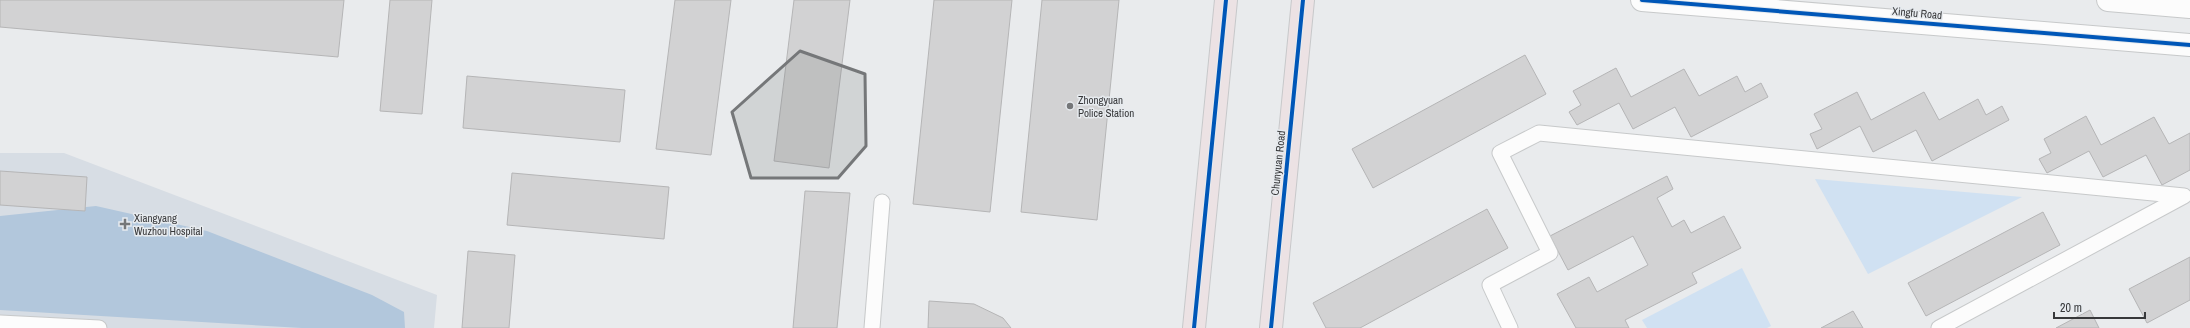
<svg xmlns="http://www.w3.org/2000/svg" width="2190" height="328" font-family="'Archivo Narrow',sans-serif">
	<rect width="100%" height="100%" fill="#e9ebed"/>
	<polygon fill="#d7dde4" points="0,153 64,153 437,295 434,328 0,328"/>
	<g fill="#d0e1f2">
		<polygon points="1815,179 2022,197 1868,274"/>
		<polygon points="1742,268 1771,326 1767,328 1647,328 1642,320"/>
	</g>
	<polygon fill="#b2c7dc" points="96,206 207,231 372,295 404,312 405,328 302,328 0,310 0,216"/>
	<g fill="#d2d2d3" stroke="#b5b5b6">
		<polygon points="0,0 344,0 338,57 0,27"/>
		<polygon points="390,0 432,0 422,114 380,111"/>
		<polygon points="675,0 731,0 711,155 656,149"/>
		<polygon points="794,0 850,0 829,168 774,161"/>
		<polygon points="934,0 1012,0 990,212 913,204"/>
		<polygon points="1042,0 1119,0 1097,220 1021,212"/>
		<polygon points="1525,55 1546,94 1373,188 1352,149"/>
		<polygon points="1616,68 1631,97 1684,69 1699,96 1737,76 1745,92 1761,83 1768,97 1691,137 1675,107 1633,129 1619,103 1577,125 1569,112 1581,105 1573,91"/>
		<polygon points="467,76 625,90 620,142 463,128"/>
		<polygon points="1857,92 1871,120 1924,92 1939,120 1978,99 1986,115 2002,106 2009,120 1932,161 1916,130 1873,152 1860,126 1817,149 1810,134 1822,129 1814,114"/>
		<polygon points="2086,116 2101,145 2154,117 2169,144 2190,133 2190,170 2162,185 2146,155 2103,177 2089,151 2047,173 2039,159 2051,153 2044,139"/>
		<polygon points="0,171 87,177 85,211 0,205"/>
		<polygon points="512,173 669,187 664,239 507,225"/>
		<polygon points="1667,176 1673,189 1657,198 1672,227 1684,220 1691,233 1724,216 1741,248 1692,273 1697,283 1625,320 1629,328 1576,328 1557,294 1589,277 1597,292 1648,265 1633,236 1568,270 1550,236"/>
		<polygon points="805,191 850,193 837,328 793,328"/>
		<polygon points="1487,209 1508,248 1360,328 1326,328 1313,303"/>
		<polygon points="2043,212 2060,245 1926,316 1908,283"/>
		<polygon points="468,251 515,255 509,328 462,328"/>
		<polygon points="2190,257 2190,300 2147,323 2129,289"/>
		<polygon points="929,301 974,304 1003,318 1011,328 928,328"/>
		<polygon points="2090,310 2099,328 2056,328"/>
		<polygon points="1853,311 1863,328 1821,328"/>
	</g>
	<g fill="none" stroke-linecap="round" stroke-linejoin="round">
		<defs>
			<g id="lane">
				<polyline points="0,323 99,328"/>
				<polyline points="872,328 882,202"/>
				<polyline points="1510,328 1490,285 1550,253 1500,153 1539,133 2184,196 1939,328"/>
			</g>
			<g id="secondary">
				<polyline points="1642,0 2190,45"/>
				<polyline points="2108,0 2190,7"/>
			</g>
			<g id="primary">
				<polyline points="1194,328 1226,0"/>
				<polyline points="1271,328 1303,0"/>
			</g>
		</defs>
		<use href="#lane" stroke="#c7c9ca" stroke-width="17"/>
		<use href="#secondary" stroke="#c7c9ca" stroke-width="24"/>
		<use href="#primary" stroke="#c7c8ca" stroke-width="24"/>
		<use href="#lane" stroke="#fcfcfc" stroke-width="15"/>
		<use href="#secondary" stroke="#fcfcfc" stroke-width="22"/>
		<use href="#primary" stroke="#ece2e4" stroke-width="22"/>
		<defs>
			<g id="cycleway">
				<polyline points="1642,0 2190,45"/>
				<polyline points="1194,328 1226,0"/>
				<polyline points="1271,328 1303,0"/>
			</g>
		</defs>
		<use href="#cycleway" stroke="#e7ebef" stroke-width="6"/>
		<use href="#cycleway" stroke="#0057b8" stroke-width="4"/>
	</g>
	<path fill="#757779" fill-opacity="0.2" stroke="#757779" stroke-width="3" stroke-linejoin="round" d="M800 51 865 74 866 146 838 178H751L732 112Z"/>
	<g fill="#757779" stroke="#e7ebef" stroke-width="1.5">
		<circle cx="1070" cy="106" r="4"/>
		<path d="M123 218h4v4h4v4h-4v4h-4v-4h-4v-4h4z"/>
	</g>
	<g text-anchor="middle" stroke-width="3" stroke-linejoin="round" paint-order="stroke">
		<g font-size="11" fill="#37383a" stroke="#e7ebef">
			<text transform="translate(1917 13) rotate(5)" y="4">Xingfu Road</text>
			<text transform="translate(1278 163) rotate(-84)" y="4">Chunyuan Road</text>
		</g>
		<g font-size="11" fill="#37383a" stroke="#e7ebef" text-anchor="start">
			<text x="1078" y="104">Zhongyuan<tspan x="1078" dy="13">Police Station</tspan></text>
			<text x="134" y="222">Xiangyang<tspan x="134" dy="13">Wuzhou Hospital</tspan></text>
		</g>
	</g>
	<path d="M2054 312v6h91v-6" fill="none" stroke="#37383a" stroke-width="2"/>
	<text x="2060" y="312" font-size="12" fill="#37383a" stroke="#e7ebef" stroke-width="3" paint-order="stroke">20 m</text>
</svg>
